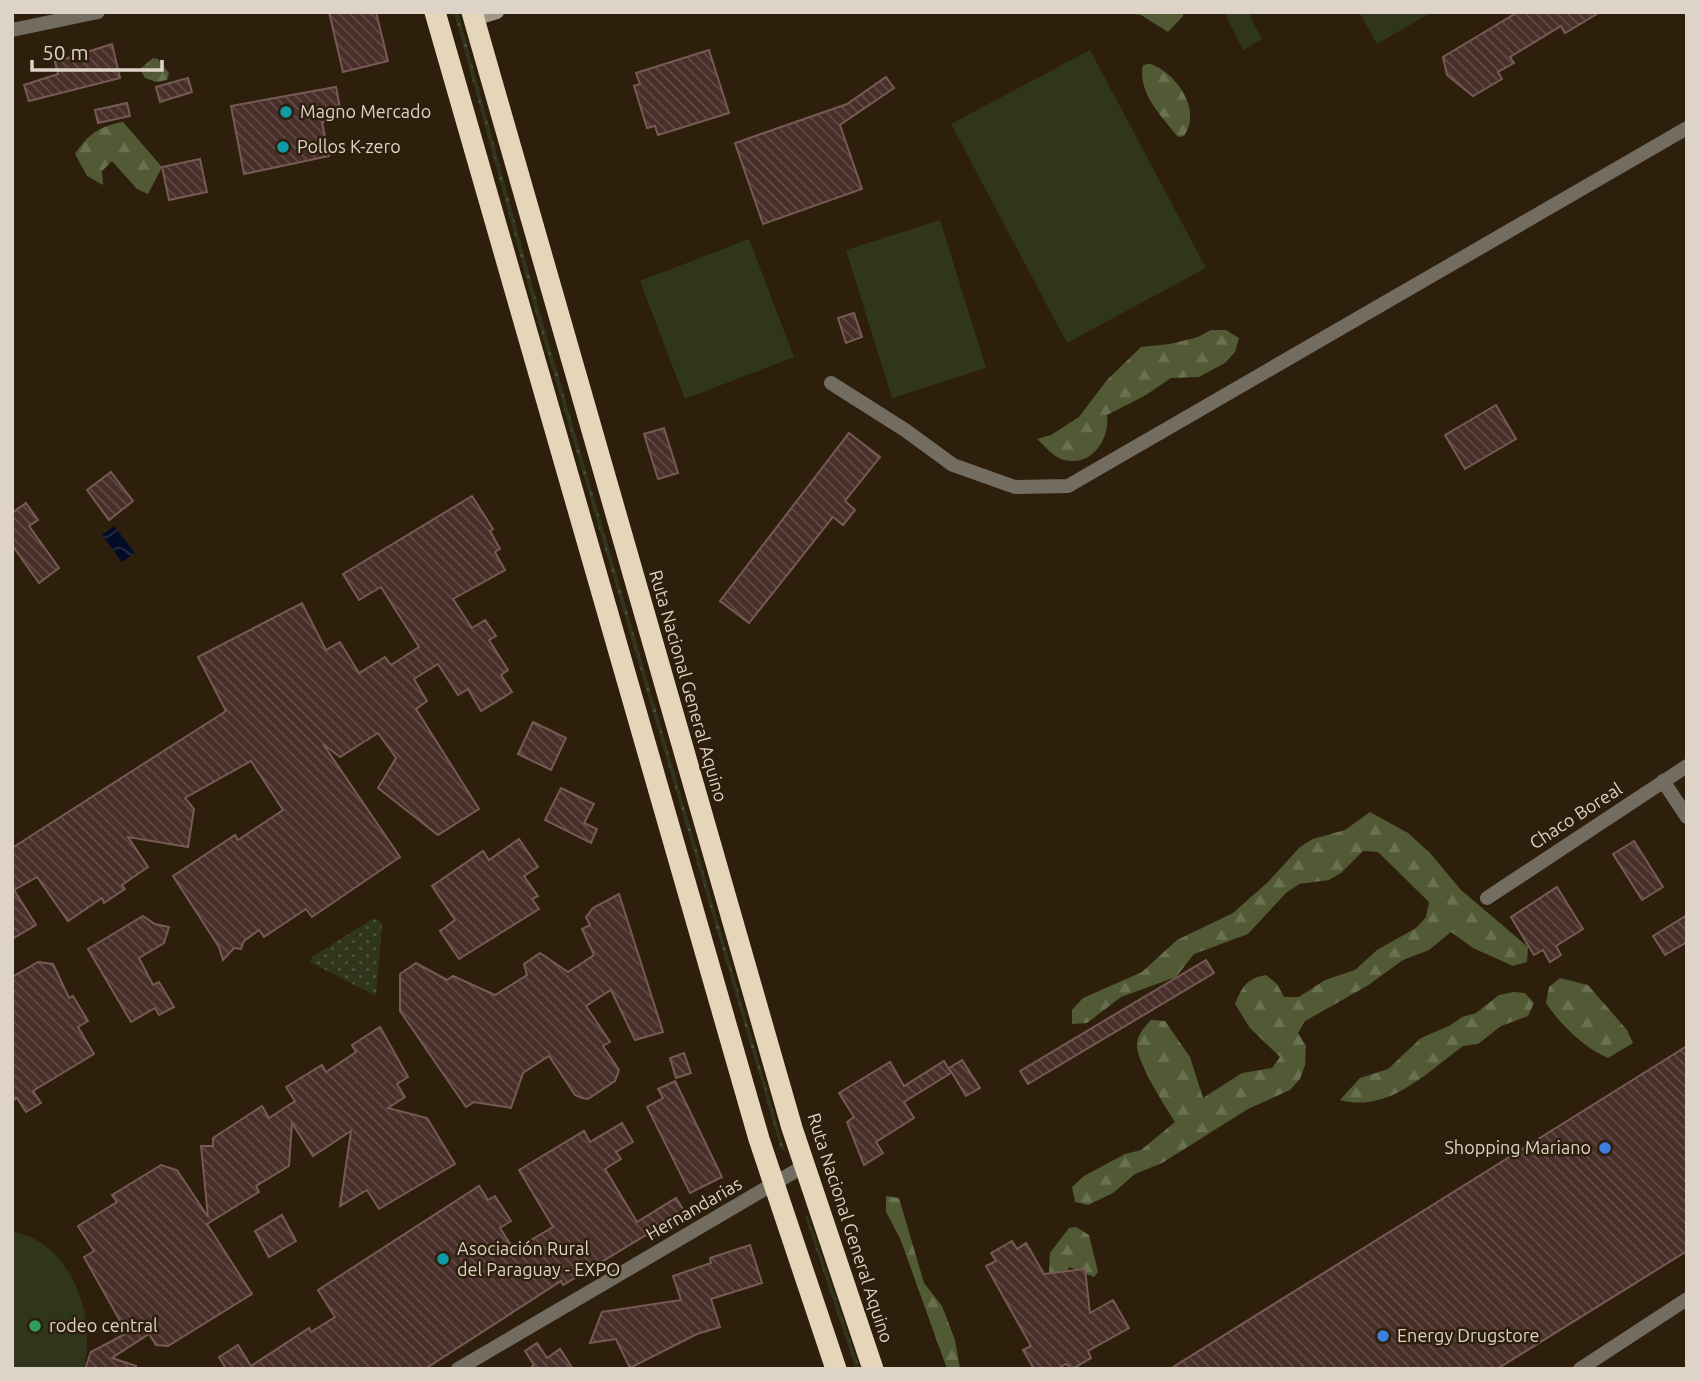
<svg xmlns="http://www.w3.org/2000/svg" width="1699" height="1381" font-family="Ubuntu,sans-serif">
	<defs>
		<pattern id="grass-dots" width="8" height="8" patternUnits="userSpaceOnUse" patternTransform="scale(1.75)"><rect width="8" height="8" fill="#30361c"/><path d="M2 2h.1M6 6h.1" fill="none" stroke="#4e523c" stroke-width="1.8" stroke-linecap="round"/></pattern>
		<pattern id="forest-firs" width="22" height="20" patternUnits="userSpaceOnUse" patternTransform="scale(1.75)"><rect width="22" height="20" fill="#515a35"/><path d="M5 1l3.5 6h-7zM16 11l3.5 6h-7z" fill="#6a7151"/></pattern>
		<pattern id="water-waves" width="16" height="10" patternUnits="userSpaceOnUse" patternTransform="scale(1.75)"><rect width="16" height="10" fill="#030c26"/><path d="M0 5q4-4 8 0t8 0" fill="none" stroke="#272e44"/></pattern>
		<pattern id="building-back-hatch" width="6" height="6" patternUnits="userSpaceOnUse" patternTransform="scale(1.75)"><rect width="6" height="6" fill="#482f2a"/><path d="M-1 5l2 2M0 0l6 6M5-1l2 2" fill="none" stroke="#624c47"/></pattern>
	</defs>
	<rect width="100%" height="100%" fill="#2d1f0b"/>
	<g fill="url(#grass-dots)">
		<polygon points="454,12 458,12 538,306 785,1151 781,1149 534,307"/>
		<polygon points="378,919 382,925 376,996 310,962 312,957 371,920"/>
		<polygon points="805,1216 808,1216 860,1369 856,1369"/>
	</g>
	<g fill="url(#forest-firs)">
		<polygon points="1123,12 1183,12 1183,16 1168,32 1141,15"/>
		<polygon points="153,58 158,59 169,73 167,80 156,82 145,78 140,69"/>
		<path d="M1150 64C1176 72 1203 111 1184 136L1178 137C1162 117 1137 92 1143 65Z"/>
		<path d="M123 122 162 167 148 194 137 189 112 161 102 171 103 185 87 176 75 154C88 134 100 126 123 122Z"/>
		<path d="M1211 330H1226L1239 338 1235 352 1225 363 1199 377 1171 378 1146 395 1107 415C1110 439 1092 467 1064 460 1053 457 1045 446 1037 439L1051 435 1079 417 1107 380 1141 347 1170 344 1198 337Z"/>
		<path d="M1370 812 1408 833 1430 853 1461 890 1528 947 1527 962 1513 966 1473 948 1451 932 1429 950 1403 960 1367 986 1305 1021 1298 1033 1306 1046 1305 1065 1300 1079 1290 1090 1248 1109 1162 1163 1135 1174 1113 1193 1088 1205 1075 1202 1072 1187 1084 1176 1125 1154 1141 1150 1175 1122C1165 1106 1135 1060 1137 1043 1138 1033 1145 1027 1151 1020L1165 1021 1190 1057 1203 1098 1242 1073 1272 1068 1280 1057 1250 1028 1235 1004C1242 987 1247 978 1266 975L1277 984 1284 997H1299L1325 980 1355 970 1377 950 1416 928 1426 917 1429 902 1378 852 1363 851 1341 873 1329 880 1299 884 1286 893 1248 934 1194 954 1176 977 1121 997 1087 1023 1072 1024V1010L1083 998 1142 972 1177 940 1233 913 1268 882 1300 847 1313 839 1345 830Z"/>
		<path d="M1560 978 1588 985 1627 1030 1633 1043 1608 1058C1584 1048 1560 1024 1546 1003L1549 987Z"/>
		<path d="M1514 992 1525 993 1534 1003 1528 1016 1501 1026 1478 1044 1463 1046C1426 1073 1389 1113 1340 1100L1360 1078 1388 1069 1421 1038 1449 1026 1462 1017 1476 1013 1499 995Z"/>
		<polygon points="886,1196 899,1198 924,1283 942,1306 955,1340 960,1369 947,1369 900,1238 886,1212"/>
		<polygon points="1076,1227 1089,1235 1098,1272 1094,1277 1069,1267 1067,1274 1049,1276 1050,1253 1069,1228"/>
	</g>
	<g fill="#30361c">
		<polygon points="1224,12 1248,12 1262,39 1243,50"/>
		<polygon points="1359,12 1432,12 1377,44"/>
		<polygon points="1090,50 1206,268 1067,343 951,124"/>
		<polygon points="940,220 986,368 892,398 846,250"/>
		<polygon points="749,239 794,357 685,399 640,281"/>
		<path d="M12 1231C20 1234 31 1236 38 1241 78 1264 96 1327 83 1369H12Z"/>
	</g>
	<polygon fill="url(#water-waves)" points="114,526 135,553 122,562 102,535"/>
	<g fill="url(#building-back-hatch)" stroke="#775a54" stroke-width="2">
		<polygon points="329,12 376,12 388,61 343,72"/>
		<polygon points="1518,12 1600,12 1565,33 1561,26 1510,57 1514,63 1498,72 1502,79 1473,96 1447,75 1443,57"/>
		<polygon points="112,44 120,78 29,101 24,85 58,74 55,62"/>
		<polygon points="709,50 729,113 658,135 655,126 647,128 634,86 640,84 636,73"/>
		<polygon points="886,77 894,88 840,125 862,189 763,224 735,143 847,104"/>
		<polygon points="188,78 192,92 160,102 156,87"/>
		<polygon points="336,87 342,118 322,122 329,156 244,174 231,106"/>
		<polygon points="127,103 130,116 98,123 95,110"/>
		<polygon points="200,159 207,192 169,200 162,167"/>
		<polygon points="854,313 862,337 846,343 838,318"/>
		<polygon points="1496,405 1516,439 1465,469 1445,435"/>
		<polygon points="664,428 678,473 658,479 644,434"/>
		<polygon points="849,433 880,457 845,501 855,510 843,525 833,517 749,623 720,601"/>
		<polygon points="111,472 133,501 109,520 87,490"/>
		<polygon points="472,496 493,529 490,531 500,549 495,552 505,570 453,599 472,628 485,620 496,636 489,640 508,670 501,675 512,692 481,711 468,689 458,695 438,664 414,679 427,701 416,709 479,809 438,835 378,788 396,758 378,733 340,757 323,744 400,857 312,917 306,909 264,937 259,930 244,941 241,949 234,948 223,960 219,947 173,876 235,835 238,840 283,810 251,761 185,798 194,809 188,847 128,837 148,867 122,885 125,889 104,903 102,898 68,921 37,877 14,890 36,925 12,939 12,848 226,711 198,657 302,603 326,650 340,642 359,673 385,657 391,665 419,647 381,587 359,600 343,574"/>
		<polygon points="26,503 38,520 29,526 59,568 39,583 12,545 12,513"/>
		<polygon points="533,722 566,738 551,770 518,754"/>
		<polygon points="561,788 594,804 584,823 597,829 591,843 545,820"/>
		<polygon points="519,839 538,867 524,876 538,896 532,899 539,909 459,959 440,931 455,920 432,886 483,851 489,860"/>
		<polygon points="1634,841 1663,887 1642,900 1613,854"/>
		<polygon points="1557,887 1583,929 1556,946 1561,955 1550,962 1543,950 1534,955 1511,917"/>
		<polygon points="619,894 663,1032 635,1040 611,990 586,1006 610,1042 603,1046 619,1070 615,1081 588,1099 582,1098 575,1095 549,1056 523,1073 511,1108 474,1102 466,1107 400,1011 400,974 416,963 447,980 453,976 495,995 527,975 524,964 540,953 568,972 594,955 582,929 590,925 586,917 593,908"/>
		<polygon points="1687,915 1687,942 1665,955 1653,936"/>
		<polygon points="143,916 155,924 169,927 164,943 139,958 153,985 159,982 174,1007 159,1015 155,1008 131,1022 88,949"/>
		<polygon points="1206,960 1214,973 1028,1084 1020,1071"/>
		<polygon points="38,962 53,964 69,998 73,996 88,1021 78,1027 94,1054 33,1091 41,1103 26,1112 17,1098 12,1101 12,977"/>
		<polygon points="380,1027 408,1077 397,1084 405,1097 388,1108 427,1118 455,1164 379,1209 367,1190 340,1206 351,1131 313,1156 292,1123 289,1166 256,1186 259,1192 207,1224 252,1294 168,1346 156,1345 149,1334 112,1358 136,1366 136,1369 85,1369 91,1352 127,1333 84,1257 94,1251 78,1226 117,1202 112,1195 161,1165 177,1170 208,1217 201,1146 213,1146 213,1138 262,1106 269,1118 295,1101 286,1087 322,1065 326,1072 356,1052 352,1045"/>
		<polygon points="1687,1046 1687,1251 1497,1369 1170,1369"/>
		<polygon points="684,1053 691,1073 676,1078 670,1058"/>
		<polygon points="962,1060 980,1088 966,1096 949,1068"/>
		<polygon points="944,1061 951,1073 904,1102 914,1118 876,1142 883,1153 864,1165 847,1122 854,1117 839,1093 890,1062 904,1086"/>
		<polygon points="675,1081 722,1177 690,1193 647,1107 663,1098 658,1089"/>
		<polygon points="622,1123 633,1142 616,1152 621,1159 605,1169 637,1222 676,1198 687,1216 650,1238 648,1234 563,1285 561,1281 425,1369 226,1369 219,1357 238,1345 251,1366 309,1328 311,1332 335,1317 318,1290 479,1186 488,1200 495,1196 511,1221 500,1228 514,1250 553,1227 519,1170 584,1131 590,1142"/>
		<polygon points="282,1215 296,1241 269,1257 255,1231"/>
		<polygon points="1012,1241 1017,1249 1026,1243 1044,1274 1085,1269 1090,1313 1113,1300 1129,1328 1088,1351 1091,1358 1072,1369 1066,1364 1057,1369 1034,1369 1023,1350 1031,1346 986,1266 996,1261 991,1253"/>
		<polygon points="750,1245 762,1283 711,1299 720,1327 697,1334 630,1368 616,1339 590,1343 602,1312 681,1300 673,1276 711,1263 710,1258"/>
		<polygon points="537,1343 547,1358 560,1349 573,1369 529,1369 534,1365 525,1351"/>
	</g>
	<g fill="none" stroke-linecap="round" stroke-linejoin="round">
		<g stroke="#726c61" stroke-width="14">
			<polyline points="12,30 98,12"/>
			<polyline points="831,383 905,430 953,465 1015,487 1068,486 1687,128"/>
			<polyline points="1663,781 1687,817"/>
			<polyline points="1487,898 1687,766"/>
			<polyline points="458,1369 804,1166"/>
			<polyline points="1580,1369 1687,1299"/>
		</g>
		<polyline stroke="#a09685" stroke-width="14" points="474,19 497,12"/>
		<g stroke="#e4d5bb" stroke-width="21">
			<polyline points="435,12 759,1139 836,1369"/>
			<polyline points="472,12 792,1128 873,1369"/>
		</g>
	</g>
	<g fill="#0f9aa8" stroke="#2d1f0b" stroke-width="2.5">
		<circle cx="286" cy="112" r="7"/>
		<circle cx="283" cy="147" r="7"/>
		<circle cx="443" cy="1259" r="7"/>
	</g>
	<g fill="#3f7fe0" stroke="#2d1f0b" stroke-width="2.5">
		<circle cx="1605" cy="1148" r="7"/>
		<circle cx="1383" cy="1336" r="7"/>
	</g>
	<circle fill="#2e9e5b" stroke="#2d1f0b" stroke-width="2.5" cx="35" cy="1326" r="7"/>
	<g text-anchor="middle" stroke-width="5" stroke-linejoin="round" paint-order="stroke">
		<g font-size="18" fill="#ddd3c7" stroke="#2d1f0b" text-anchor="start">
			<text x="300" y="118">Magno Mercado</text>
			<text x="297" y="153">Pollos K-zero</text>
			<text x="1591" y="1154" text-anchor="end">Shopping Mariano</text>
			<text x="457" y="1255">Asociación Rural<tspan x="457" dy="21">del Paraguay - EXPO</tspan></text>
			<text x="49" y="1332">rodeo central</text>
			<text x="1397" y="1342">Energy Drugstore</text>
		</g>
		<g font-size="18" fill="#ddd3c7" stroke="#2d1f0b">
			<text transform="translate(688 686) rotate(74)" y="6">Ruta Nacional General Aquino</text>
			<text transform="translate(1576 816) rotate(-33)" y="6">Chaco Boreal</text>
			<text transform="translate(694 1209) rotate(-30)" y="6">Hernandarias</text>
			<text transform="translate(850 1228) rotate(72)" y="6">Ruta Nacional General Aquino</text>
		</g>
	</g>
	<rect width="1699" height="1381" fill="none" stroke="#ddd3c7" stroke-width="28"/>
	<path d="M32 60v10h130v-10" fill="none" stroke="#ddd3c7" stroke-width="3.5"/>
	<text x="42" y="60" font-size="21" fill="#ddd3c7" stroke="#2d1f0b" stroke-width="5" paint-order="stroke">50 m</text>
</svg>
